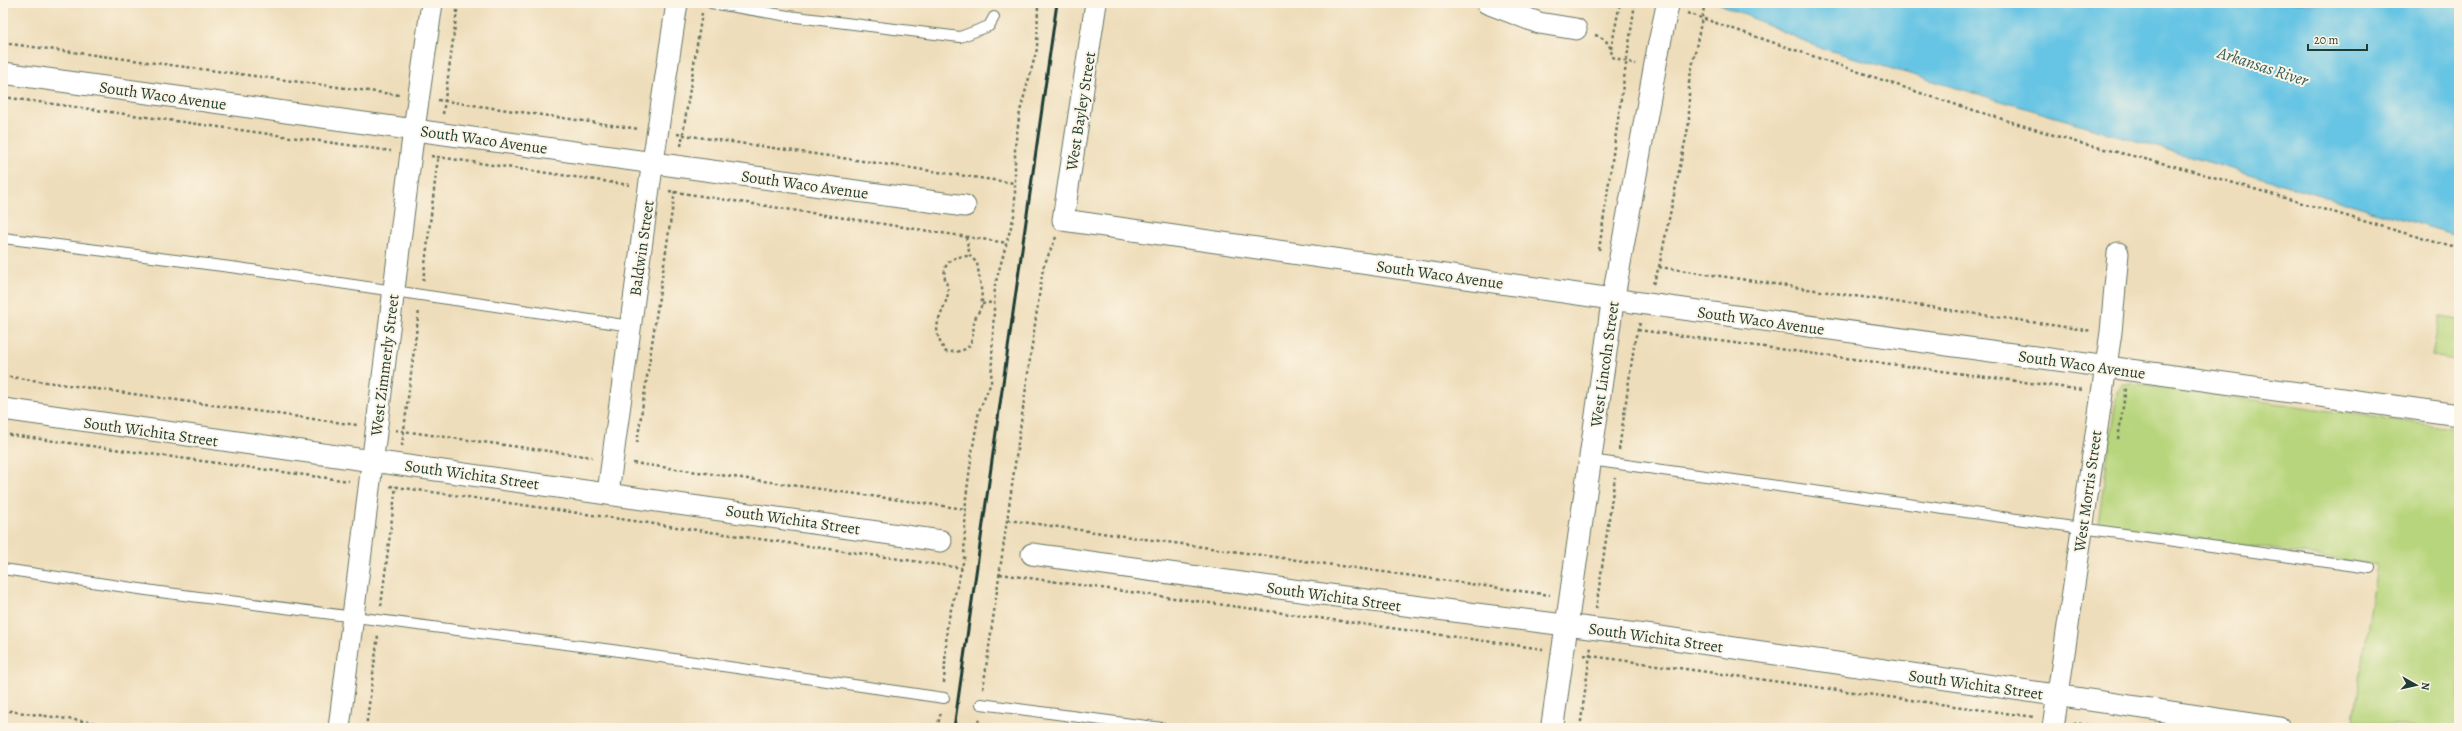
<svg xmlns="http://www.w3.org/2000/svg" width="2462" height="731" font-family="Alegreya,serif">
	<rect width="100%" height="100%" fill="#fcf5e5"/>
	<filter id="ink" filterUnits="userSpaceOnUse"><feTurbulence type="fractalNoise" baseFrequency=".025" numOctaves="2"/><feDisplacementMap in="SourceGraphic" scale="8" xChannelSelector="R" yChannelSelector="G"/><feConvolveMatrix kernelMatrix="1 2 1 2 8 2 1 2 1" color-interpolation-filters="sRGB"/></filter>
	<filter id="wash" filterUnits="userSpaceOnUse"><feTurbulence type="fractalNoise" baseFrequency=".012" numOctaves="4" result="noise"/><feDisplacementMap in="SourceGraphic" scale="16" xChannelSelector="R" yChannelSelector="G"/><feGaussianBlur stdDeviation="0.9" result="paint"/><feColorMatrix in="noise" values="0 0 0 0 0 0 0 0 0 0 0 0 0 0 0 0 0 1.4 0 .05"/><feComposite in="paint" operator="in"/></filter>
	<g filter="url(#wash)">
		<rect width="100%" height="100%" fill="#eeddba"/>
		<g fill="#b7d57c" stroke="#6b8958">
			<polygon points="2440,316 2459,319 2459,360 2432,355"/>
			<polygon points="2132,383 2459,429 2459,728 2412,728 2354,720 2377,565 2098,523 2117,392 2123,384"/>
		</g>
		<polygon fill="#66c4e4" stroke="#42808c" points="1718,3 2459,3 2459,236 1818,47"/>
	</g>
	<g filter="url(#ink)">
		<g fill="none" stroke-linecap="round" stroke-linejoin="round">
			<defs>
				<g id="service">
					<polyline points="711,3 788,16 960,37 989,26 994,17"/>
					<polyline points="3,238 238,268 631,326"/>
					<polyline points="1590,460 2370,568"/>
					<polyline points="3,569 160,592 612,650 944,698"/>
					<polyline points="981,704 1162,728"/>
				</g>
				<g id="minor">
					<polyline points="1096,3 1063,220 1647,304 2459,415"/>
					<polyline points="1487,3 1539,23 1576,29"/>
					<polyline points="3,73 965,206"/>
					<polyline points="3,409 941,541"/>
					<polyline points="608,493 649,188 677,3"/>
					<polyline points="1032,554 1373,601 1653,636 2279,728"/>
					<polyline points="339,728 414,129 432,3"/>
					<polyline points="2053,728 2111,332 2118,253"/>
				</g>
				<polyline id="tertiary" points="1552,728 1613,299 1658,50"/>
			</defs>
			<use href="#service" stroke="#677563" stroke-width="12"/>
			<use href="#minor" stroke="#677563" stroke-width="23"/>
			<use href="#tertiary" stroke="#677563" stroke-width="24"/>
			<g stroke="#677563" stroke-width="2.5" stroke-dasharray="3 3" stroke-linecap="butt">
				<polyline points="1687,13 1938,99 2076,142 2186,169 2459,249"/>
				<path d="M1595 35C1607 39 1611 45 1612 57L1636 64"/>
				<polyline points="3,43 399,95"/>
				<polyline points="1611,49 1620,3"/>
				<polyline points="3,97 391,151"/>
				<polyline points="438,100 639,129"/>
				<polyline points="443,114 458,3"/>
				<polyline points="677,134 1014,183"/>
				<polyline points="681,146 702,13"/>
				<polyline points="431,156 630,185"/>
				<polyline points="669,191 1007,243"/>
				<path d="M966 237 970 256 977 263C979 275 982 290 982 303 981 310 975 316 974 323 972 345 972 352 946 352 928 326 942 319 948 294 949 289 946 283 945 279 942 260 955 256 970 256"/>
				<polyline points="1599,250 1635,3"/>
				<polyline points="1659,267 2092,331"/>
				<polyline points="423,281 438,157"/>
				<polyline points="1653,284 1659,267 1689,123 1689,82"/>
				<polyline points="982,304 994,302"/>
				<polyline points="1638,330 2083,390"/>
				<polyline points="3,376 357,425"/>
				<polyline points="395,430 592,457"/>
				<polyline points="3,434 349,481"/>
				<polyline points="2118,439 2126,388"/>
				<polyline points="637,443 675,191"/>
				<polyline points="402,446 419,310"/>
				<polyline points="1619,450 1635,339 1640,323"/>
				<polyline points="633,463 965,509"/>
				<polyline points="390,486 962,568"/>
				<polyline points="1008,520 1550,595"/>
				<polyline points="1000,574 1543,649"/>
				<polyline points="381,606 396,486"/>
				<polyline points="1596,609 1615,477"/>
				<polyline points="1584,655 2034,717"/>
				<polyline points="944,683 947,625 964,559 966,498 972,452 979,411 991,383 995,285 1015,212 1015,147 1020,111 1037,49 1038,3"/>
				<polyline points="983,689 1043,268 1056,237"/>
				<polyline points="3,710 132,728"/>
				<polyline points="2073,723 2112,728"/>
				<polyline points="366,728 378,635"/>
				<polyline points="937,728 941,712"/>
				<polyline points="977,728 979,718"/>
				<polyline points="1580,728 1591,647"/>
			</g>
			<use href="#service" stroke="#fff" stroke-width="10"/>
			<use href="#minor" stroke="#fff" stroke-width="21"/>
			<use href="#tertiary" stroke="#fff" stroke-width="22"/>
			<polyline stroke="#1f3d34" stroke-width="3" points="954,728 1057,3"/>
			<defs>
				<polyline id="tertiary-bridge" points="1658,50 1668,3"/>
			</defs>
			<use href="#tertiary-bridge" stroke="#677563" stroke-width="24" stroke-linecap="butt"/>
			<polyline stroke="#677563" stroke-width="2.5" stroke-dasharray="3 3" stroke-linecap="butt" points="1689,82 1705,3"/>
			<use href="#tertiary-bridge" stroke="#fff" stroke-width="22"/>
		</g>
	</g>
	<g text-anchor="middle" stroke-width="4" stroke-linejoin="round" paint-order="stroke">
		<g font-size="16" fill="#1f3d34" stroke="#fcf5e5">
			<text transform="translate(163 95) rotate(8)" y="6">South Waco Avenue</text>
			<text transform="translate(1080 111) rotate(-81)" y="6">West Bayley Street</text>
			<text transform="translate(484 139) rotate(8)" y="6">South Waco Avenue</text>
			<text transform="translate(805 184) rotate(8)" y="6">South Waco Avenue</text>
			<text transform="translate(641 248) rotate(-82)" y="6">Baldwin Street</text>
			<text transform="translate(1440 274) rotate(8)" y="6">South Waco Avenue</text>
			<text transform="translate(1761 320) rotate(8)" y="6">South Waco Avenue</text>
			<text transform="translate(1604 364) rotate(-82)" y="6">West Lincoln Street</text>
			<text transform="translate(2082 364) rotate(8)" y="6">South Waco Avenue</text>
			<text transform="translate(384 365) rotate(-83)" y="6">West Zimmerly Street</text>
			<text transform="translate(151 431) rotate(8)" y="6">South Wichita Street</text>
			<text transform="translate(472 474) rotate(8)" y="6">South Wichita Street</text>
			<text transform="translate(2087 491) rotate(-82)" y="6">West Morris Street</text>
			<text transform="translate(793 519) rotate(8)" y="6">South Wichita Street</text>
			<text transform="translate(1334 596) rotate(8)" y="6">South Wichita Street</text>
			<text transform="translate(1656 637) rotate(8)" y="6">South Wichita Street</text>
			<text transform="translate(1976 684) rotate(8)" y="6">South Wichita Street</text>
		</g>
		<g font-size="17" font-style="italic" fill="#315f60" stroke="#fcf5e5">
			<text transform="translate(2263 66) rotate(18)" y="6">Arkansas River</text>
		</g>
	</g>
	<rect width="2462" height="731" fill="none" stroke="#fcf5e5" stroke-width="16"/>
	<g transform="translate(2416 685) rotate(98)" stroke="#fcf5e5" stroke-width="3" paint-order="stroke">
	<path d="M0-3L7 15L0 10L-7 15Z" fill="#1f3d34"/>
	<text y="-6" font-size="11" font-weight="bold" text-anchor="middle" fill="#1f3d34">N</text>
	</g>
	<path d="M2308 44v6h59v-6" fill="none" stroke="#1f3d34" stroke-width="2"/>
	<text x="2314" y="44" font-size="12" fill="#1f3d34" stroke="#fcf5e5" stroke-width="3" paint-order="stroke">20 m</text>
</svg>
